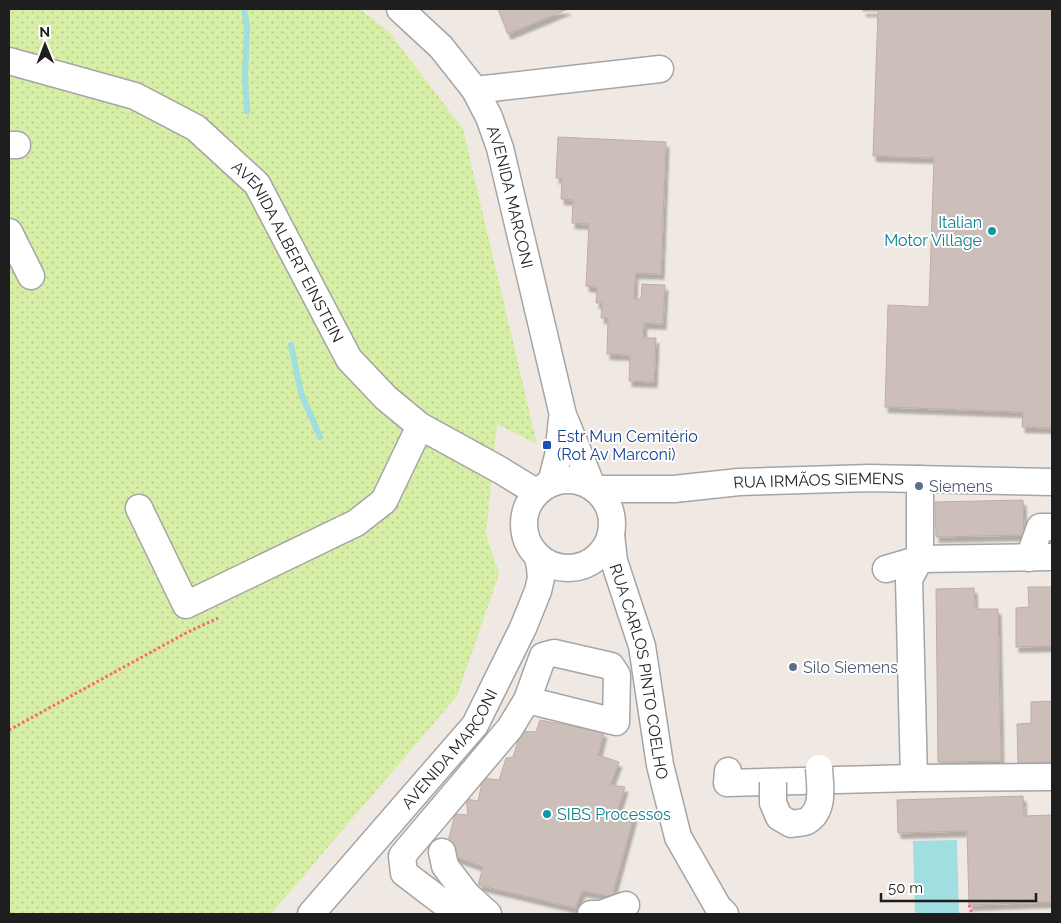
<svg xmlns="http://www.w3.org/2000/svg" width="1061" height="923" font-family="Raleway,sans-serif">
	<defs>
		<pattern id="grass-dots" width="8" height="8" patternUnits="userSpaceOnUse" patternTransform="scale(1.25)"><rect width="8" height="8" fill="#d6eea5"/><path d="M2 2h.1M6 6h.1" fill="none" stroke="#b7cc8e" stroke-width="1.8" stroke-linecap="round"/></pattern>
		<filter id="shadow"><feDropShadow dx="3" dy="5.5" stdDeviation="1" flood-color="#0004"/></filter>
	</defs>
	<rect width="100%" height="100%" fill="#f0e9e3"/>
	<polygon fill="url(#grass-dots)" points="9,9 360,9 389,32 463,129 537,444 497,424 486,534 499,574 457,696 271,914 9,914"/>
	<polygon fill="#a0dee1" points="957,840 959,914 915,914 913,841"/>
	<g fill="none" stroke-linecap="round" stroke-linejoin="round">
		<g stroke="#a0dee1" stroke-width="6">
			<polyline points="244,9 247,27 245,77 247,111"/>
			<polyline points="291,345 301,393 320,437"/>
		</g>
	</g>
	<g fill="#ccbeb9" stroke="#c3aca4" filter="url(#shadow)">
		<polygon points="498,9 568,9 508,34"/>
		<polygon points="863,9 1052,9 1052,428 1022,427 1023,412 885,407 888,305 929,307 934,158 873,156 878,11 863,11"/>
		<polygon points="558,137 666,142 661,274 635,273 634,299 641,299 642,284 665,285 663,324 644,323 643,338 656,338 654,382 629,381 630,355 607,354 608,318 601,318 602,303 596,303 597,287 586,286 589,224 572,223 573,200 561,199 562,178 556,178"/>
		<polygon points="1023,500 1024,535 936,537 935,502"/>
		<polygon points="1028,587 1052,587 1052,646 1016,647 1016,608 1029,607"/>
		<polygon points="974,588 975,609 998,609 1001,761 938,762 936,589"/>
		<polygon points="1052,701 1052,762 1018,763 1017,724 1031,723 1031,702"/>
		<polygon points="540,720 604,732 598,755 619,762 610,785 625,787 617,812 634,816 612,896 582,891 575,908 478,885 483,867 445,853 455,814 468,815 466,799 478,801 483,778 499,780 506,758 513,757 521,731 536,732"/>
		<polygon points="1023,796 1024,816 1052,815 1052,902 969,905 967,831 898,833 897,800"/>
	</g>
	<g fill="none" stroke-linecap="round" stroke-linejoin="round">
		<defs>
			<g id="minor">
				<path id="s1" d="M400 9 441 47 475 90 489 117 500 148 563 415 592 486"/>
				<path id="s2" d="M9 61 135 96 196 128 257 184 349 359 386 398 420 426 500 470 536 492"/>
				<polyline points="475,90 660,69"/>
				<polyline points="9,145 17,145"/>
				<polyline points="9,232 31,276"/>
				<polyline points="920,479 920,559 909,579 914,778 1052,777"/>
				<circle cx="568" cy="524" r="44"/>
				<polyline points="551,483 558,456 562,419"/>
				<path id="s3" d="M595 489H674L739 482 870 478 1052 482"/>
				<polyline points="139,508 186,605 356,523 384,501 420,426"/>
				<path id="s4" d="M611 535 614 561 642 646 660 765 678 837 718 907 725 914"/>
				<polyline points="1029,558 1040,527 1052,527"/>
				<polyline points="886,569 920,559 1052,557"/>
				<polyline points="728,771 727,783 914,778"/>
				<polyline points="442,852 445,866 467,895 488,914"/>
				<path id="s5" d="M311 914 475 725 523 628 538 591 541 578 540 567 538 557"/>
				<polyline points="458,914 404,873 402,856 510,728 527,700 543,656 554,653 611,666 617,675 616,722 527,700"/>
				<polyline points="591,914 601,914 626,905"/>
			</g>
		</defs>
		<use href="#minor" stroke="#a5a5a5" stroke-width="29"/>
		<g stroke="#ff6570" stroke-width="3" stroke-dasharray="2.5 2.5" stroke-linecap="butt">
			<polyline points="9,730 186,633 218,618"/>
			<polyline points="969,905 972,914"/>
		</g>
		<use href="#minor" stroke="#fff" stroke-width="26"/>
		<defs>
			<path id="minor-bridge" d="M773 782V803L779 817 791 824C796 823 803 823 807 821 825 810 820 786 819 768"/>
		</defs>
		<use href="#minor-bridge" stroke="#a5a5a5" stroke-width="29" stroke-linecap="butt"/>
		<use href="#minor-bridge" stroke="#fff" stroke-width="26"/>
	</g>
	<g fill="#0f9aa8" stroke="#fff" stroke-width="2">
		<circle cx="992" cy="231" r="5"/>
		<circle cx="547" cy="814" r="5"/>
	</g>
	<rect fill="#1a4fb4" stroke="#fff" stroke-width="2" x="542" y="440" width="10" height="10" rx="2.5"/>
	<g fill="#5c6f8a" stroke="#fff" stroke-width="2">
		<circle cx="919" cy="486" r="5"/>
		<circle cx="793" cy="667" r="5"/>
	</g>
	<g text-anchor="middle" stroke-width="4" stroke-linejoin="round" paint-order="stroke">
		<g font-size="16" fill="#1e1e1e" stroke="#fff">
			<text dy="6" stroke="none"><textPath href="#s1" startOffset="224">AVENIDA MARCONI</textPath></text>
			<text dy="6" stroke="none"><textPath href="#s2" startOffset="356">AVENIDA ALBERT EINSTEIN</textPath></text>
			<text dy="6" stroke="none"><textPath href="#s3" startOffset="224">RUA IRMÃOS SIEMENS</textPath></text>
			<text dy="6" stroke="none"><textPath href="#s4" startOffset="140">RUA CARLOS PINTO COELHO</textPath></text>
			<text dy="6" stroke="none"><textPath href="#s5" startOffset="216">AVENIDA MARCONI</textPath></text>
		</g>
		<g font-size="16" fill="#0d838f" stroke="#fff" text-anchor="end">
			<text x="982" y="228">Italian<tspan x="982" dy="18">Motor Village</tspan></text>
			<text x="557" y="820" text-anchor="start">SIBS Processos</text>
		</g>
		<g font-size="16" fill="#164399" stroke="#fff" text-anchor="start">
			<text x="557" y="442">Estr Mun Cemitério<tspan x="557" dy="18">(Rot Av Marconi)</tspan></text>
		</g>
		<g font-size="16" fill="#4e5e75" stroke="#fff" text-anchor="start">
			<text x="929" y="492">Siemens</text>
			<text x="803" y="673">Silo Siemens</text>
		</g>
	</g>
	<rect width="1061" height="923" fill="none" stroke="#1e1e1e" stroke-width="20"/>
	<g transform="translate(45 45) rotate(359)" stroke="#ffffff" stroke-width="4" paint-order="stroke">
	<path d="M0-4L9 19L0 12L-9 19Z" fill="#1e1e1e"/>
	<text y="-8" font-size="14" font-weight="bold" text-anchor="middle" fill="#1e1e1e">N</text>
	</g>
	<path d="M881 893v8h155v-8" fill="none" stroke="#1e1e1e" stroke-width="2.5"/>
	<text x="888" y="893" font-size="15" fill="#1e1e1e" stroke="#ffffff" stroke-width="4" paint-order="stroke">50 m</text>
</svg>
